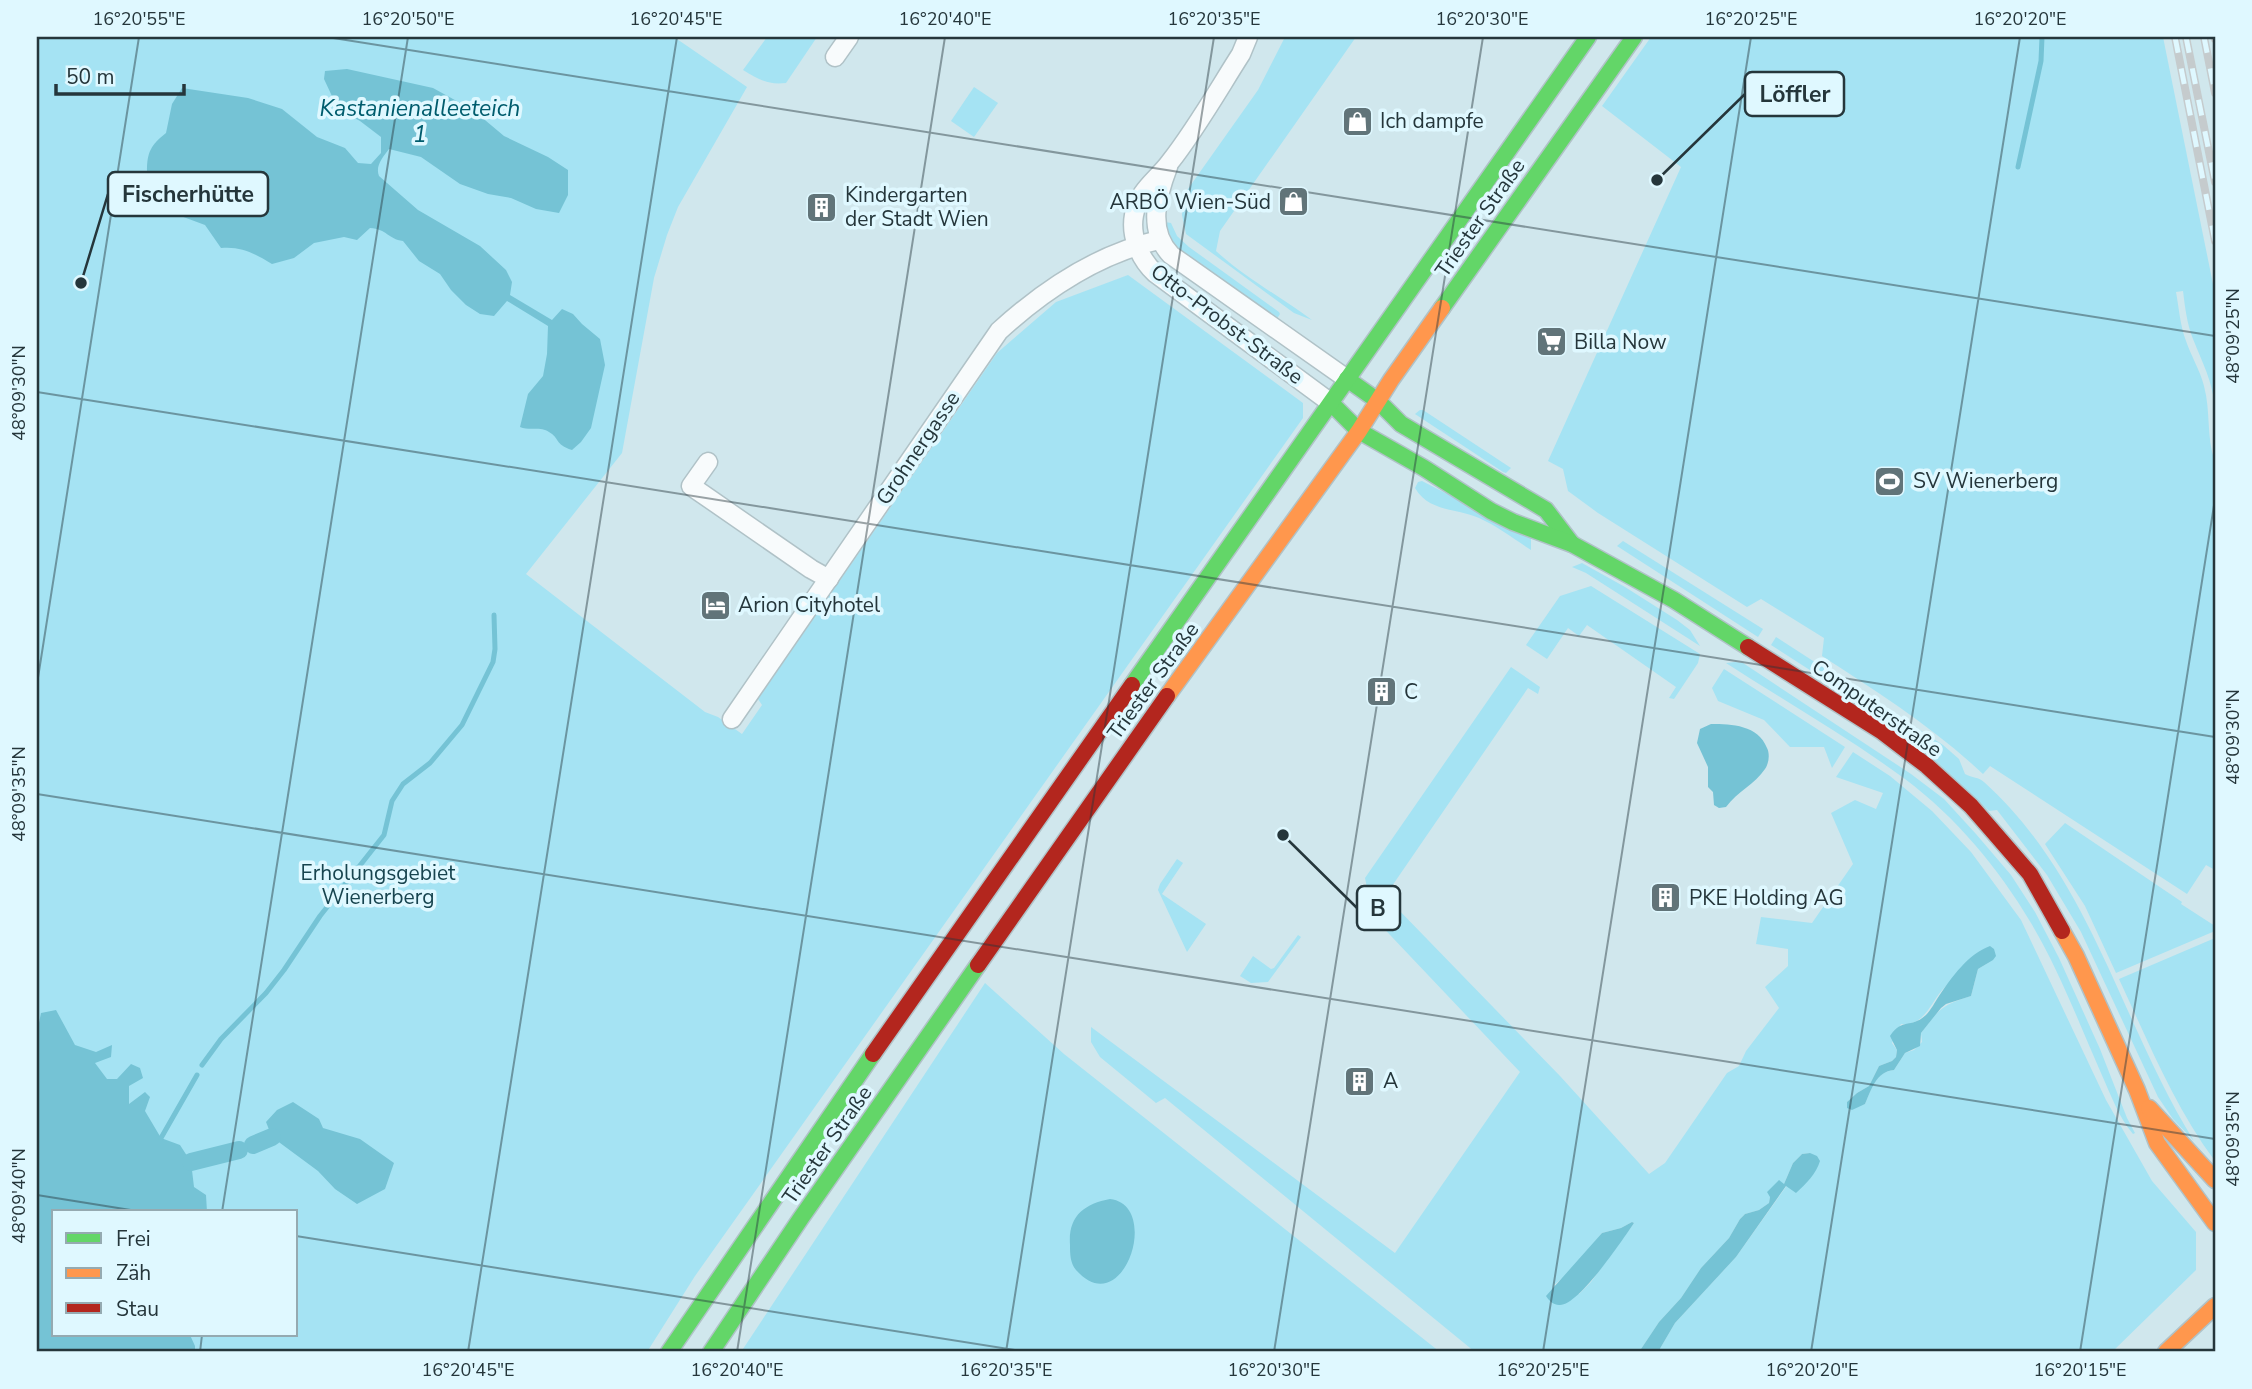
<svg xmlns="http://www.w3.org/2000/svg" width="2252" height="1389" font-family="'Nunito Sans',sans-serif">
	<rect width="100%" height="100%" fill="#d0e7ed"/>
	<g fill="#a5e3f3" fill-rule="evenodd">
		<path d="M37 37H674L747 87 678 207 667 235 654 278 622 453 526 574 705 712 718 717 742 734 762 705 758 699 997 353 1056 302 1128 275 1303 403V418L695 1276 647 1352H37ZM54 1212H296V1335H54Z"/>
		<path d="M767 37H817L786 83C768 85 759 80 743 70Z"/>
		<path d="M1285 37H1356L1220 231 1216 251C1245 278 1280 296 1312 320L1294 313 1186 234 1182 215 1183 196 1258 90Z"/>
		<path d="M1651 37H2163L2215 294V407C2212 380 2203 364 2193 339 2187 324 2185 307 2183 291L2176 292C2179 308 2180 325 2186 341 2191 356 2200 370 2204 386 2211 412 2206 437 2215 462V870L2206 865 2187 894 1990 766 1983 774C1934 728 1878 692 1822 656L1824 638 1761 599 1747 607 1598 513 1568 491 1563 469 1548 461 1681 167 1602 106Z"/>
		<polygon points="974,87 998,103 974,137 951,121"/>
		<polygon points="1165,222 1171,223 1177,236 1189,247 1279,312 1280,314 1276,320 1181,251 1172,240"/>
		<polygon points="1420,410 1423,410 1511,468 1506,473 1503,472 1415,414"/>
		<path d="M1422 481 1531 537V550C1514 539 1497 526 1479 518 1456 508 1429 512 1415 488L1418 482Z"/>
		<polygon points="1623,541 1763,629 1758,637 1617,546"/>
		<polygon points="1582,563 1625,587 1677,620 1690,630 1700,646 1586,573 1572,567"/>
		<polygon points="1591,586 1700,654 1698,663 1674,699 1669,698 1676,687 1587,625 1579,636 1568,628 1547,659 1526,645 1560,596"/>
		<path d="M1776 637 1943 745 1959 759 1965 774C1972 778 1979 777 1984 782 2091 878 2121 1024 2194 1141L2173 1119 2158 1097 2081 932 2047 875 1997 810 1989 811 1916 743 1861 703 1771 645Z"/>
		<path d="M1735 662 1743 663 1911 774 1944 799 1976 834 2011 875 2035 912 2059 958 2100 1049 2127 1118 2135 1133 2133 1134C2119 1118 2110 1093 2101 1073 2079 1023 2059 970 2031 923 1999 869 1956 817 1905 779 1848 737 1786 702 1726 663Z"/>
		<path d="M1511 667 1540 687 1538 694 1528 688 1392 886 1401 894 1394 905 1560 1076 1649 1174 1665 1163 1727 1073 1739 1066 1746 1051 1779 1008 1765 987 1788 966V949L1756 944 1761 917 1812 923 1853 864 1831 813 1855 800 1876 809 1883 793 1836 777 1853 752 1890 776 1932 811 1971 852 2021 920 2106 1100 2152 1181 2196 1232V1270L2112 1352H1658L1675 1323 1736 1257 1810 1153 1802 1154 1793 1163 1784 1184 1770 1197 1769 1203 1759 1210 1745 1214 1740 1219 1729 1238 1701 1268 1681 1298 1659 1322 1639 1352H1475L1165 1098 1156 1103 1100 1057 1091 1042V1027L1395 1253 1520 1072 1373 917 1365 878ZM1993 960 1978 969 1971 996C1940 1006 1941 1008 1921 1033L1922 1042 1914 1050 1905 1053 1894 1070C1876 1071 1871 1090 1865 1104L1847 1108V1102L1857 1093 1869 1086 1879 1066 1892 1061 1896 1057 1897 1050 1892 1043 1901 1024C1926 1026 1930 1002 1945 987 1955 977 1980 968 1993 960ZM1632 1222 1634 1223 1591 1282 1579 1294 1554 1285 1570 1272 1602 1233 1621 1228Z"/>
		<polygon points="1724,669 1845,747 1832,768 1824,747 1790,747 1764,720 1718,701 1712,688"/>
		<polygon points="2065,823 2182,902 2181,904 2215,926 2215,931 2116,973 2085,906 2045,844"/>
		<polygon points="1177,859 1183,863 1162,894 1206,924 1187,952 1158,890 1160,884"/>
		<polygon points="1298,935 1301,937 1268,982 1251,983 1240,976 1253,956 1271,969 1274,968"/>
		<path d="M2215 938V1161C2174 1106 2148 1041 2119 979Z"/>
		<polygon points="985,983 1064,1054 1440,1352 741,1352"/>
	</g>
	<g fill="#75c3d5">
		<path d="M347 69 433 88 473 110 504 136 548 157 568 170V195L559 213 536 209 511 198 488 194 460 184 421 157 389 149C383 157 375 166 379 176L418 210 480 246 506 270 512 282 510 295 552 320 562 309 573 314 582 324 600 339 605 365 591 428 581 442 572 450C554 444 560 438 549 432 541 426 529 431 520 427L528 394 543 376 547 354 548 326 507 301 494 316 480 314 466 305 451 290 440 274 419 261 403 241C388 239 387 229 370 228L357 240 344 237 314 243 294 258 272 264C255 254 242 246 221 248L205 225 178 215 170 207 165 184 147 171C147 152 151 145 166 133L172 104 182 88 248 98 282 109 317 137 345 148 358 163 371 164 381 153V137L360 121 338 109 324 79 325 71Z"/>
		<path d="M1711 724C1732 724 1758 725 1767 748 1770 754 1769 763 1765 769 1755 784 1737 792 1726 807L1719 808 1714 805 1713 792 1708 787V767L1697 743 1700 729Z"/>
		<path d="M1990 946 1994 949 1996 956 1993 960 1978 969 1971 996 1946 1004 1941 1008 1921 1033 1920 1046 1905 1053 1894 1070C1876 1071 1871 1091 1865 1104L1852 1110 1847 1108V1102L1857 1093 1869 1086 1879 1066 1892 1061 1896 1057 1897 1050 1890 1036C1903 1017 1911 1029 1926 1015 1931 1010 1935 1002 1939 996 1952 977 1968 954 1990 946Z"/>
		<polygon points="56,1010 75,1045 96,1052 112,1045 111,1057 95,1063 107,1079 117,1079 131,1064 140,1068 143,1078 129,1086 129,1104 145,1092 150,1097 145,1111 161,1138 180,1145 191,1162 194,1187 206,1195 207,1212 54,1212 54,1335 190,1335 195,1346 195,1352 37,1352 37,1023 39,1023 41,1013"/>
		<polygon points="293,1102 319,1119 323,1128 360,1139 394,1163 385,1189 357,1204 335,1189 318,1171 272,1137 266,1122 277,1110"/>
		<path d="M1810 1153 1817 1156 1820 1161C1816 1174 1806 1184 1796 1193L1786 1186 1736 1257 1675 1323 1658 1352H1639L1659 1322 1681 1298 1701 1268 1729 1238 1740 1219 1745 1214 1759 1210 1769 1203 1770 1197 1767 1192 1779 1180 1784 1184 1793 1163 1802 1154Z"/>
		<path d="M1110 1199C1162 1205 1123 1323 1076 1270 1070 1263 1070 1253 1070 1245 1068 1216 1084 1204 1110 1199Z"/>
		<path d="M1632 1222 1634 1223C1623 1239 1578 1307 1559 1305 1554 1305 1549 1301 1546 1296L1602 1233 1621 1228Z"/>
	</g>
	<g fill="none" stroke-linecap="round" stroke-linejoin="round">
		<g stroke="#75c3d5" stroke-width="5">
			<polyline points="2018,167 2041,61 2042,37"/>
			<polyline points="202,1065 221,1039 266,993 284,970 320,916 384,835 392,801 403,784 430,763 462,725 493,662 495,649 494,615"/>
			<polyline points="161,1138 197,1075"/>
		</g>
		<g stroke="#75c3d5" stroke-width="18">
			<polyline points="253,1145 272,1137"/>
			<polyline points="191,1162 239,1150"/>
		</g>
		<defs>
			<g id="street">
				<path d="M1248 37 1241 54C1218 90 1196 129 1170 162 1156 181 1139 189 1134 215 1130 236 1140 259 1155 273L1331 403"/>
				<polyline points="835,57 849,37"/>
				<path d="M1168 167C1157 196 1147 230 1171 255L1347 379"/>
				<polyline points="708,462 691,486 811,569 829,579"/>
				<path d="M732 719 999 331C1045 289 1097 254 1159 240"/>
			</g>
			<g id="fast">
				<polyline points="1442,308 1634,37"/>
				<polyline points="1347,379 1378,401 1401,424 1546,510 1572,544"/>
				<polyline points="1331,403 1359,431 1424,468 1491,511 1513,522 1572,544 1674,600 1748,647"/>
				<polyline points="1132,685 1588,37"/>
				<polyline points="669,1352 873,1054"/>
				<polyline points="711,1352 801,1218 978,965"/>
			</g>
			<g id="slow">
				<polyline points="1167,696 1359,431 1391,380 1442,308"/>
				<polyline points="2062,931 2076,956 2137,1090 2157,1143 2215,1223"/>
				<polyline points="2149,1108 2215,1180"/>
				<polyline points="2166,1352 2215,1306"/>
			</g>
			<g id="jam">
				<polyline points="1748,647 1881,731 1927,766 1971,806 2030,874 2062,931"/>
				<polyline points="978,965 1167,696"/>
				<polyline points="873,1054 1132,685"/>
			</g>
		</defs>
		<use href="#street" stroke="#b0c2c7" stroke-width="21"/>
		<use href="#fast" stroke="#b0c2c7" stroke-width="19"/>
		<use href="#slow" stroke="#b0c2c7" stroke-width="19"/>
		<use href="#jam" stroke="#b0c2c7" stroke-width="19"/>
		<use href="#street" stroke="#f8fbfc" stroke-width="18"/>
		<use href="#fast" stroke="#63d668" stroke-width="16"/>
		<use href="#slow" stroke="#ff974d" stroke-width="16"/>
		<use href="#jam" stroke="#b3261e" stroke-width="16"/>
		<defs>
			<g id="rail">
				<polyline points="2175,37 2215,241"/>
				<polyline points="2186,37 2215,182"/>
				<polyline points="2204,37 2215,93"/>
				<polyline points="2215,37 2215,39"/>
			</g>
		</defs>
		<use href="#rail" stroke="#c5cbcd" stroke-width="8"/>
		<use href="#rail" stroke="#dff8ff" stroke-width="5" stroke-dasharray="16" stroke-linecap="butt"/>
	</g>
	<path fill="none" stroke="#25363b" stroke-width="2" stroke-opacity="0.45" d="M327 37 2215 336M37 392 2215 737M37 684 139 37M37 794 2215 1139M37 1195 143 1212M222 1212 408 37M296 1236 1027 1352M200 1352 202 1335M468 1352 677 37M737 1352 945 37M1006 1352 1214 37M1274 1352 1483 37M1543 1352 1751 37M1811 1352 2020 37M2080 1352 2215 499"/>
	<defs>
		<symbol id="shop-square" viewBox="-11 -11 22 22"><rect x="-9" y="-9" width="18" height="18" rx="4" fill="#617479" stroke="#dff8ff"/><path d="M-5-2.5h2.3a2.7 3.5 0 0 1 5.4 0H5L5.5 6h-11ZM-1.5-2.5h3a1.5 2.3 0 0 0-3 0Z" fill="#fff"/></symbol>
		<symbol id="building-square" viewBox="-11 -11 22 22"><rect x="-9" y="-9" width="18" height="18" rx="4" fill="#617479" stroke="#dff8ff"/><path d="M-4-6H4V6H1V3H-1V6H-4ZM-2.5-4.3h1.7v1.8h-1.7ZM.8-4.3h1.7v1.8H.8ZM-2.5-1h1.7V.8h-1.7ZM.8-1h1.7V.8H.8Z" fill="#fff"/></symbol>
		<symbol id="supermarket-square" viewBox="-11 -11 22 22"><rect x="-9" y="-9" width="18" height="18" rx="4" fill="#617479" stroke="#dff8ff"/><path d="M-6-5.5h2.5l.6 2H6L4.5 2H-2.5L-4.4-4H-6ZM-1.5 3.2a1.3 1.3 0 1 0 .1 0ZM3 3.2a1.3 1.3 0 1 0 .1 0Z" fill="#fff"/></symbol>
		<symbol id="stadium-square" viewBox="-11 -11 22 22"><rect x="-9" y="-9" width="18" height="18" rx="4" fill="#617479" stroke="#dff8ff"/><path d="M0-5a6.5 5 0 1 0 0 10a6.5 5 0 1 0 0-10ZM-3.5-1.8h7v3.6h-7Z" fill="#fff"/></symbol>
		<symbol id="hotel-square" viewBox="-11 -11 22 22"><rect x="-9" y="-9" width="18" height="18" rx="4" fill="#617479" stroke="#dff8ff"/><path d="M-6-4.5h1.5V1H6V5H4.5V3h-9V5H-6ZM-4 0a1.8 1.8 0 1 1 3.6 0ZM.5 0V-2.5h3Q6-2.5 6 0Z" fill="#fff"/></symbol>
	</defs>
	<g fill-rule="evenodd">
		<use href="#shop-square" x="1340" y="104" width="35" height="35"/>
		<use href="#shop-square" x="1276" y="184" width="35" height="35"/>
		<use href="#building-square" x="804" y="190" width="35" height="35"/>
		<use href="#supermarket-square" x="1534" y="324" width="35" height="35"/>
		<use href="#stadium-square" x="1872" y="464" width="35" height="35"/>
		<use href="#hotel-square" x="698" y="588" width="35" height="35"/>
		<use href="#building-square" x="1364" y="674" width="35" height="35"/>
		<use href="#building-square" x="1648" y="880" width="35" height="35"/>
		<use href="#building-square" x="1342" y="1064" width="35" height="35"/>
	</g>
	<g text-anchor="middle" stroke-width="7" stroke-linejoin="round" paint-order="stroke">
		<g font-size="21" fill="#25363b" stroke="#dff8ff" text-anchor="start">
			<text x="1380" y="128">Ich dampfe</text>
			<text x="845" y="202">Kindergarten<tspan x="845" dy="24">der Stadt Wien</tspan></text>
			<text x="1271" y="209" text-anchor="end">ARBÖ Wien-Süd</text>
			<text x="1574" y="349">Billa Now</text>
			<text x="1913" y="488">SV Wienerberg</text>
			<text x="738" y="612">Arion Cityhotel</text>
			<text x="1404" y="699">C</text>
			<text x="1689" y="905">PKE Holding AG</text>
			<text x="1383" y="1088">A</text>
		</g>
		<g font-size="21" fill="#25363b" stroke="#dff8ff">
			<text transform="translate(1480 218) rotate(-55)" y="7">Triester Straße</text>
			<text transform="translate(1227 324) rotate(37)" y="7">Otto-Probst-Straße</text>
			<text transform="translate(918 448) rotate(-56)" y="7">Grohnergasse</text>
			<text transform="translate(1153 681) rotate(-54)" y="7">Triester Straße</text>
			<text transform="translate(1877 708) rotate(35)" y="7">Computerstraße</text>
			<text transform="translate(827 1145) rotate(-55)" y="7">Triester Straße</text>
		</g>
		<g font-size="21" fill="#17444f" stroke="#dff8ff">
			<text x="378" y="880">Erholungsgebiet<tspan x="378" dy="24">Wienerberg</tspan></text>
		</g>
		<g font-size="23" font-style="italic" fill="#005c6d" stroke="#dff8ff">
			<text x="420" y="116">Kastanienalleeteich<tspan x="420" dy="26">1</tspan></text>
		</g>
	</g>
	<path fill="none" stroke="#25363b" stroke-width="2.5" d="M1657 180L1745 94M81 283L108 194M1283 835L1357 908"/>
	<g fill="#25363b" stroke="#dff8ff" stroke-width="2.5">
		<circle cx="1657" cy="180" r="7"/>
		<circle cx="81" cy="283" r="7"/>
		<circle cx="1283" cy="835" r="7"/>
	</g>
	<g fill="#dff8ff" stroke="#25363b" stroke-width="2.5">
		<rect x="1745" y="72" width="99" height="44" rx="7"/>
		<rect x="108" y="172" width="160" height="44" rx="7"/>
		<rect x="1357" y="886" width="43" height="44" rx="7"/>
	</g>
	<g font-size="23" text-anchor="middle" font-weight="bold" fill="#25363b">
		<text x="1795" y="102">Löffler</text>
		<text x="188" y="202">Fischerhütte</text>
		<text x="1378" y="916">B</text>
	</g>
	<rect width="2252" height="1389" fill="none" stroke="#dff8ff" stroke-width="77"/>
	<rect x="52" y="1210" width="245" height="126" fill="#dff8ff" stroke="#95aab1" stroke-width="2"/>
	<rect x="66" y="1233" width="35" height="10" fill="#63d668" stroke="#95aab1" stroke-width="2"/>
	<text x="116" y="1246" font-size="21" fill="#25363b">Frei</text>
	<rect x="66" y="1268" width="35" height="10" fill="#ff974d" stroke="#95aab1" stroke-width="2"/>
	<text x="116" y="1280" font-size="21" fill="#25363b">Zäh</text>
	<rect x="66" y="1303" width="35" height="10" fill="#b3261e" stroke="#95aab1" stroke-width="2"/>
	<text x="116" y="1316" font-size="21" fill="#25363b">Stau</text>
	<path d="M56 84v10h128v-10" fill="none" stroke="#25363b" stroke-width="3.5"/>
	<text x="66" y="84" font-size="21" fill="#25363b" stroke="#dff8ff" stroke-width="5" paint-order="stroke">50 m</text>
	<rect x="38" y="38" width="2176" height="1312" fill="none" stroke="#25363b" stroke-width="2.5"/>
	<g font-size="18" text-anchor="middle" fill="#25363b">
		<text x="139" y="25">16°20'55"E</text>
		<text x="408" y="25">16°20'50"E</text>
		<text x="676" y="25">16°20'45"E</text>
		<text x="945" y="25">16°20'40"E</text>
		<text x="1214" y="25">16°20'35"E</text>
		<text x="1482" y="25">16°20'30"E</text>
		<text x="1751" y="25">16°20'25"E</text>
		<text x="2020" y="25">16°20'20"E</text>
		<text transform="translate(2233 336) rotate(-90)" y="6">48°09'25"N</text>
		<text transform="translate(19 393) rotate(-90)" y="6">48°09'30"N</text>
		<text transform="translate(2233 737) rotate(-90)" y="6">48°09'30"N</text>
		<text transform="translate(19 794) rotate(-90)" y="6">48°09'35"N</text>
		<text transform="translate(2233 1139) rotate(-90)" y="6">48°09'35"N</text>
		<text transform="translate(19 1196) rotate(-90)" y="6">48°09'40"N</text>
		<text x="468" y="1376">16°20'45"E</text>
		<text x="737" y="1376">16°20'40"E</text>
		<text x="1006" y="1376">16°20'35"E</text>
		<text x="1274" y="1376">16°20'30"E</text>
		<text x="1543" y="1376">16°20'25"E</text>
		<text x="1812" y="1376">16°20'20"E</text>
		<text x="2080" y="1376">16°20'15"E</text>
	</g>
</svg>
